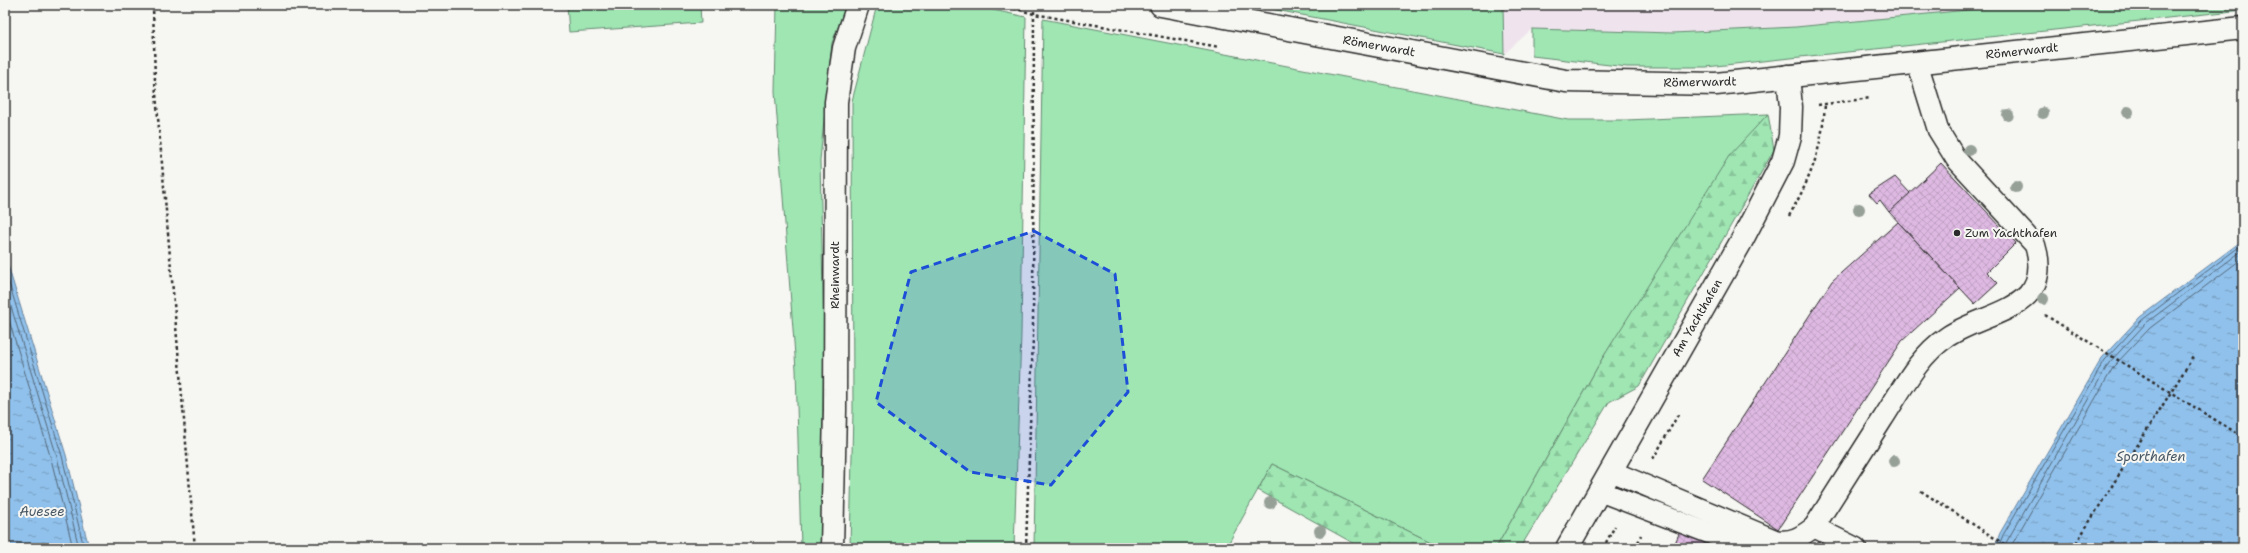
<svg xmlns="http://www.w3.org/2000/svg" width="2248" height="553" font-family="'Shantell Sans',sans-serif">
	<defs>
		<pattern id="forest-firs" width="22" height="20" patternUnits="userSpaceOnUse"><rect width="22" height="20" fill="#9fe6b3"/><path d="M5 1l3.5 6h-7zM16 11l3.5 6h-7z" fill="#89c59a"/></pattern>
		<pattern id="water-ripples" width="26" height="14" patternUnits="userSpaceOnUse"><rect width="26" height="14" fill="#90c1ec"/><path d="M2 4q2-2 4 0t4 0M15 11q2-2 4 0t4 0" fill="none" stroke="#769dbf"/></pattern>
		<pattern id="building-cross-hatch" width="8" height="8" patternUnits="userSpaceOnUse"><rect width="8" height="8" fill="#deb9e2"/><path d="M0 0l8 8M0 8l8-8" fill="none" stroke="#bf9fc2"/></pattern>
	</defs>
	<rect width="100%" height="100%" fill="#f6f6f2"/>
	<filter id="ink" filterUnits="userSpaceOnUse"><feTurbulence type="fractalNoise" baseFrequency=".025" numOctaves="2"/><feDisplacementMap in="SourceGraphic" scale="8" xChannelSelector="R" yChannelSelector="G"/><feConvolveMatrix kernelMatrix="1 2 1 2 8 2 1 2 1" color-interpolation-filters="sRGB"/></filter>
	<g filter="url(#ink)">
		<polygon fill="#efe4ed" points="1503,5 2018,5 1796,27 1673,33 1532,29 1504,54"/>
		<g fill="#9fe6b3" stroke="#65886f">
			<polygon points="567,5 700,5 701,23 569,32"/>
			<polygon points="777,5 846,5 832,43 820,160 824,337 821,548 801,548 796,369 775,91"/>
			<polygon points="877,5 970,5 1026,17 1021,334 1014,548 850,548 853,410 852,101"/>
			<polygon points="1250,5 1503,5 1504,54"/>
			<polygon points="2018,5 2243,5 2243,10 1706,67 1627,67 1532,56 1532,29 1673,33 1796,27"/>
			<polygon points="1043,19 1568,120 1626,120 1768,114 1755,129 1602,359 1496,548 1443,548 1272,464 1226,548 1034,548"/>
		</g>
		<g fill="url(#forest-firs)" stroke="#65886f">
			<polygon points="1768,114 1774,150 1639,386 1609,402 1520,548 1496,548 1602,359 1729,156"/>
			<polygon points="1272,464 1443,548 1362,548 1258,490"/>
		</g>
		<g fill="url(#water-ripples)" stroke="#68859f">
			<polygon points="2243,240 2243,548 1994,548 2000,533 2102,358 2140,317"/>
			<polygon points="5,256 66,455 89,548 5,548"/>
		</g>
		<g fill="none" stroke-linecap="round" stroke-linejoin="round">
			<g stroke="#536778" stroke-width="1">
				<polyline points="5,270 62,456 84,548"/>
				<polyline points="5,287 57,457 79,548"/>
				<polyline points="5,307 51,459 73,548"/>
				<polyline points="1998,548 2003,535 2105,360 2142,320 2243,244"/>
				<polyline points="2003,548 2109,363 2146,323 2243,250"/>
				<polyline points="2010,548 2114,366 2150,328 2243,258"/>
			</g>
		</g>
		<g fill="url(#building-cross-hatch)" stroke="#2b2b2b">
			<polygon points="1941,163 2016,243 1987,272 1998,283 1975,304 1889,212"/>
			<polygon points="1895,177 1910,193 1889,212 1880,200 1877,203 1869,194"/>
			<polygon points="1898,222 1960,288 1902,341 1778,529 1702,479 1832,281"/>
			<polygon points="1681,529 1730,548 1673,548"/>
		</g>
		<g fill="none" stroke-linecap="round" stroke-linejoin="round">
			<defs>
				<g id="lane">
					<path d="M1611 471 1775 540C1792 543 1801 537 1814 527 1837 491 1860 455 1882 420 1901 391 1918 356 1947 337 1987 310 2055 311 2035 245L1956 159 1938 130 1917 62"/>
					<polyline points="1599,491 1748,548"/>
					<polyline points="1814,527 1856,548"/>
				</g>
				<g id="street">
					<polyline points="1161,5 1566,81 1716,84 2243,28"/>
					<polyline points="832,548 835,410 836,102 844,48 858,5"/>
					<polyline points="1567,548 1741,242 1783,161 1790,136 1791,107 1788,76"/>
				</g>
			</defs>
			<use href="#lane" stroke="#2b2b2b" stroke-width="23"/>
			<use href="#street" stroke="#2b2b2b" stroke-width="25"/>
			<g stroke="#2b2b2b" stroke-width="2.5" stroke-dasharray="3 3" stroke-linecap="butt">
				<polyline points="153,5 155,82 195,548"/>
				<polyline points="1002,5 1034,14 1219,47"/>
				<polyline points="1818,105 1871,98"/>
				<path d="M1789 216C1811 177 1822 150 1825 104"/>
				<polyline points="2045,315 2243,437"/>
				<polyline points="1653,459 1679,413"/>
				<polyline points="1921,491 2010,548"/>
				<polyline points="1026,548 1033,336 1034,5"/>
				<polyline points="1603,548 1615,526"/>
				<polyline points="1636,548 1641,535"/>
				<polyline points="2073,548 2193,357"/>
			</g>
			<use href="#lane" stroke="#f6f6f2" stroke-width="20"/>
			<use href="#street" stroke="#f6f6f2" stroke-width="22"/>
		</g>
		<g fill="#96a097">
			<circle cx="2128" cy="112" r="6"/>
			<circle cx="2043" cy="113" r="6"/>
			<circle cx="2008" cy="115" r="6"/>
			<circle cx="1969" cy="150" r="6"/>
			<circle cx="2016" cy="187" r="6"/>
			<circle cx="1859" cy="209" r="6"/>
			<circle cx="2043" cy="299" r="6"/>
			<circle cx="1894" cy="461" r="6"/>
			<circle cx="1270" cy="503" r="6"/>
			<circle cx="1320" cy="531" r="6"/>
		</g>
	</g>
	<path fill="#1d4ed8" fill-opacity="0.2" stroke="#1d4ed8" stroke-width="3" stroke-dasharray="8 5" stroke-linejoin="round" d="M1034 231 1115 274 1128 392 1051 485 970 472 876 402 911 272Z"/>
	<circle fill="#2b2b2b" stroke="#f6f6f2" stroke-width="1.5" cx="1957" cy="233" r="4"/>
	<g text-anchor="middle" stroke-width="4" stroke-linejoin="round" paint-order="stroke">
		<g font-size="12" fill="#2b2b2b" stroke="#f6f6f2">
			<text transform="translate(1379 46) rotate(10)" y="4">Römerwardt</text>
			<text transform="translate(2022 51) rotate(-6)" y="4">Römerwardt</text>
			<text transform="translate(1700 82) rotate(-1)" y="4">Römerwardt</text>
			<text transform="translate(835 275) rotate(-90)" y="4">Rheinwardt</text>
			<text transform="translate(1697 318) rotate(-60)" y="4">Am Yachthafen</text>
		</g>
		<g font-size="12" fill="#2b2b2b" stroke="#f6f6f2" text-anchor="start">
			<text x="1965" y="237">Zum Yachthafen</text>
		</g>
		<g font-size="13" font-style="italic" fill="#495865" stroke="#f6f6f2">
			<text x="2151" y="461">Sporthafen</text>
			<text x="42" y="516">Auesee</text>
		</g>
	</g>
	<rect width="2248" height="553" fill="none" stroke="#f6f6f2" stroke-width="20"/>
	<rect x="10" y="10" width="2228" height="533" fill="none" stroke="#2b2b2b" stroke-width="1.5" filter="url(#ink)"/>
</svg>
